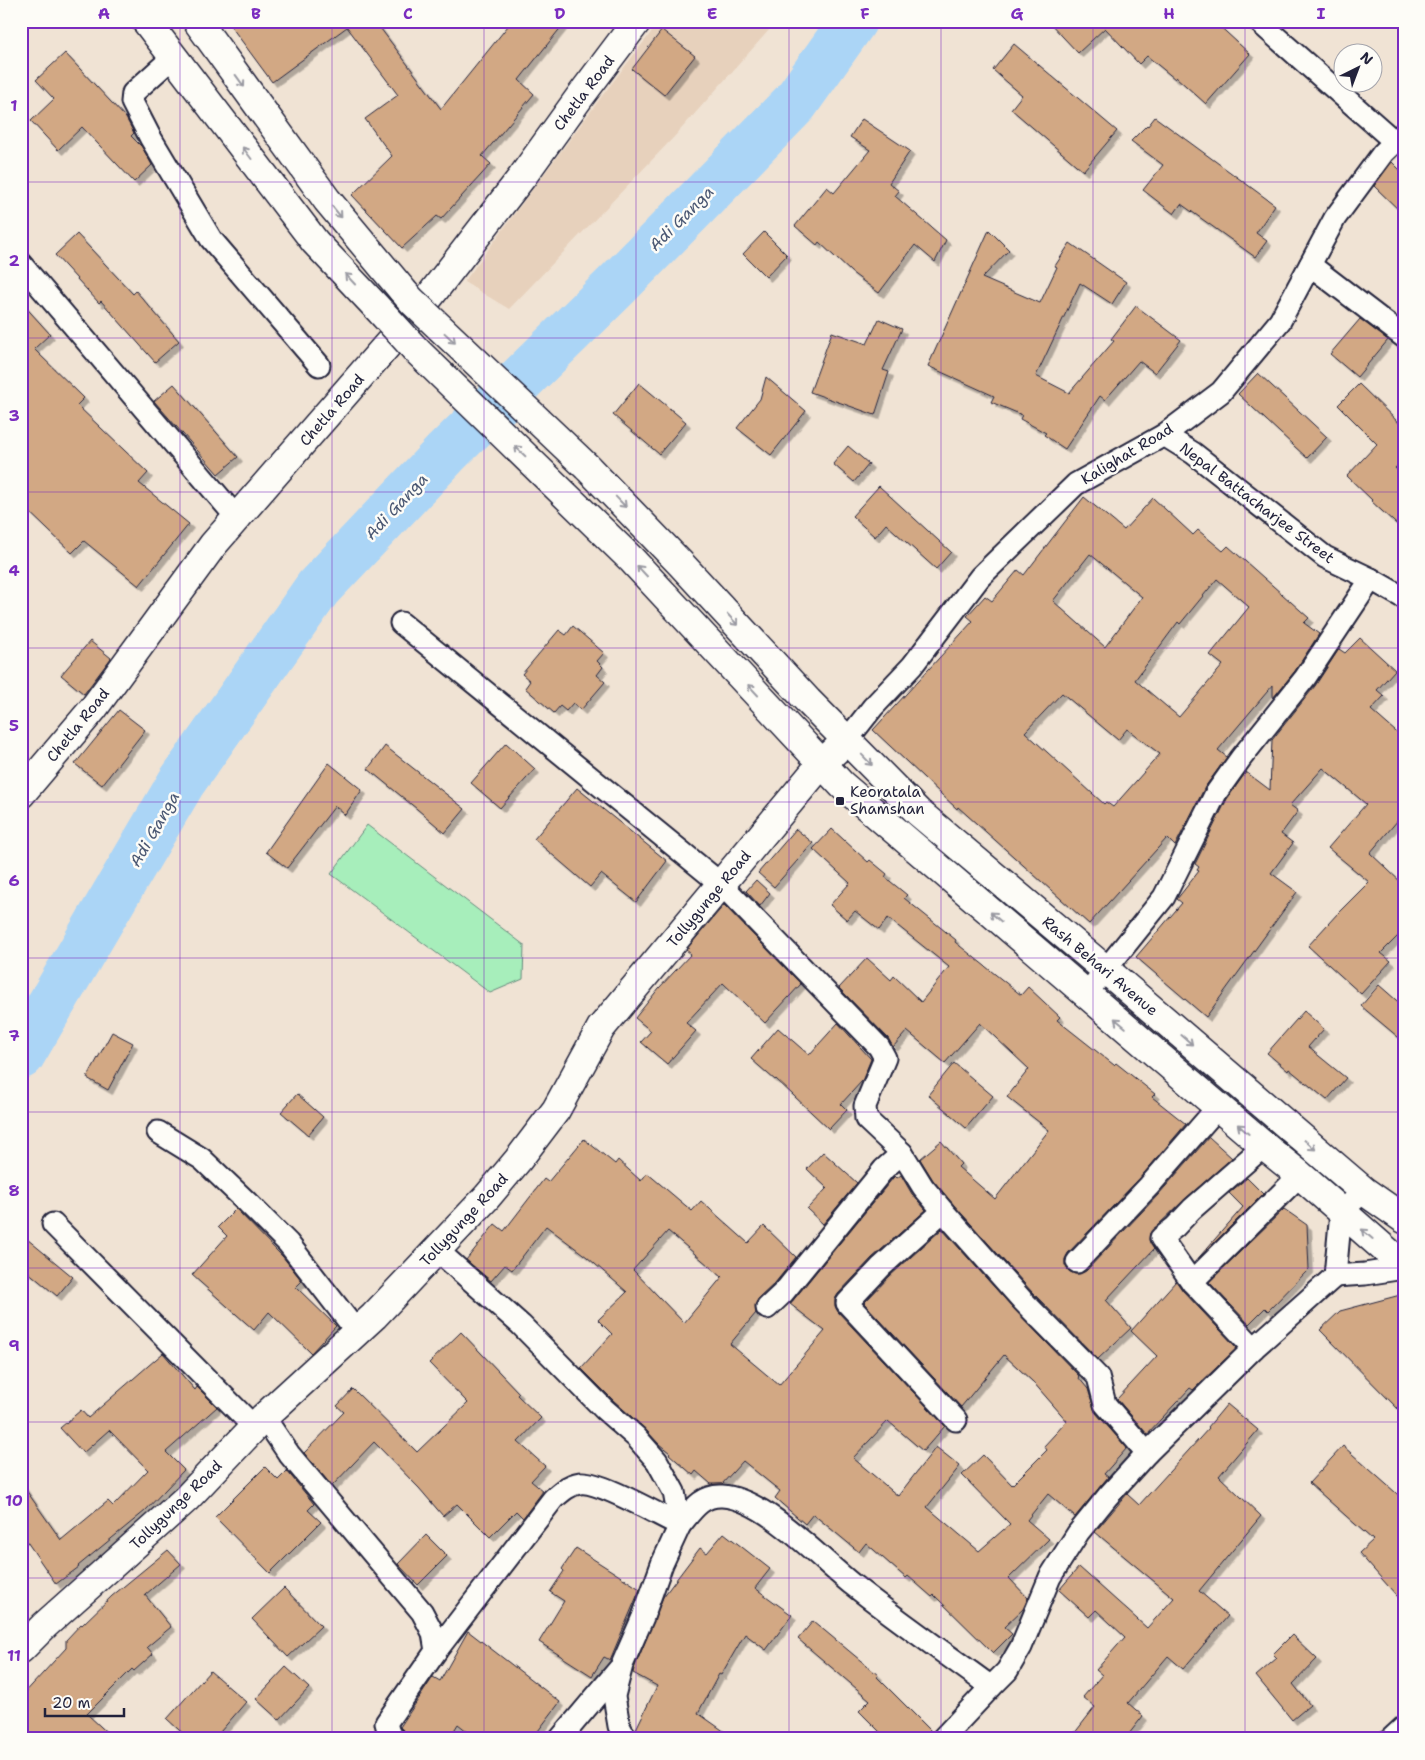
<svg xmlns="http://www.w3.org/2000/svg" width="1425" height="1760" font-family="'Shantell Sans',sans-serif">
	<defs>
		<filter id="shadow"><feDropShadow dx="4.5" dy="4.5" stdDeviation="0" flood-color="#0004"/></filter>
	</defs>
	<rect width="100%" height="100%" fill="#f0e3d4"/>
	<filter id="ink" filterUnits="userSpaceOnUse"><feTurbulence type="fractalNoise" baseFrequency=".02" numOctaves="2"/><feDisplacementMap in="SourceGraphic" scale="10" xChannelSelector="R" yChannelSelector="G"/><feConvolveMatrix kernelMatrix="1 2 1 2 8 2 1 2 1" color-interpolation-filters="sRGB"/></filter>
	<g filter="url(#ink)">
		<polygon fill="#e7d1bc" points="660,21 777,21 674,137 509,309 464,282 605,92"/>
		<polygon fill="#a7eebb" stroke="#64887b" points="367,825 524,945 523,979 490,993 331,874"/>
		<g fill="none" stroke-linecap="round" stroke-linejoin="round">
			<polyline stroke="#abd5f6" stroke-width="48" points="21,1055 181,783 318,588 446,453 617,285 795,103 853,21"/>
		</g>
		<g fill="#d2a884" stroke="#22223b" fill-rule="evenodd" filter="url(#shadow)">
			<polygon points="227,21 375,21 441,109 512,21 566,21 519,80 534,94 482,156 491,164 441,219 437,216 402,248 352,195 392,156 365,119 398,95 347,27 272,82"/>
			<polygon points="1048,21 1214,21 1250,54 1206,104 1176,77 1175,79 1147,56 1139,64 1105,28 1078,53"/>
			<polygon points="662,30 695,56 664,95 632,69"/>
			<polygon points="1014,44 1117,131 1083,171 1011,109 1022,95 993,70"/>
			<polygon points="65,53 126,118 134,133 131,136 142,147 152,165 134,182 82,127 58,150 31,121 54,99 36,80"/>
			<polygon points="1155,117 1275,205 1256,233 1267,241 1255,257 1181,204 1174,214 1143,190 1163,165 1131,141 1147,125 1148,126"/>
			<polygon points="862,119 910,151 889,183 899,191 895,196 946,240 935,262 915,245 879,293 851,272 819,242 817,245 795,226 827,187 834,193 870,150 850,137"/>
			<polygon points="1392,162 1404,174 1404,215 1374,186"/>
			<polygon points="989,230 1009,250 982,278 1040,303 1057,267 1055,266 1070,243 1126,282 1112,304 1080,283 1036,376 1069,393 1114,341 1111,339 1136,306 1181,340 1155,373 1139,361 1105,400 1100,396 1065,449 1044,435 1046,433 1020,419 1022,415 991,402 994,396 928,366"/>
			<polygon points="764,232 787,255 766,277 743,254"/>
			<polygon points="77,234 133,294 136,291 179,341 155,362 101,301 99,303 55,255"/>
			<polygon points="21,302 50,334 34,349 84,398 77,405 148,473 139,483 189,524 139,586 84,541 72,553 21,504"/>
			<polygon points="879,319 902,329 883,370 889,372 875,415 810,392 832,332 867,344"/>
			<polygon points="1360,319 1388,340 1357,377 1330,354"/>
			<polygon points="1258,373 1327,437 1307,458 1238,394"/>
			<polygon points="766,377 806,411 771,455 737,428 760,399"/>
			<polygon points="639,383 686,422 659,454 613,415"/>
			<polygon points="174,384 238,457 218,474 154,401"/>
			<polygon points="1359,384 1404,428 1404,459 1395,468 1404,477 1404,531 1371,501 1372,500 1347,476 1377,444 1338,405"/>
			<polygon points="848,446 869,464 854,482 833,464"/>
			<polygon points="879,486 951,552 936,569 886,524 875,537 852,516"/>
			<path d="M1084 497 1124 530 1153 498 1193 535 1198 530 1223 551 1228 546 1309 618 1304 623 1319 634 1295 671 1273 698V685L1218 750 1227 757 1205 787 1175 846 1167 838 1089 924 958 807 957 809 873 730 973 621 967 616 985 596 992 601 1018 570 1024 575ZM1090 554 1142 597 1105 647 1053 601ZM1217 579 1249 607 1210 655 1223 665 1179 717 1135 680 1178 622 1180 624ZM1062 693 1118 740 1127 729 1160 754 1113 807 1106 802 1104 804 1025 732Z"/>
			<polygon points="573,626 604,653 597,661 603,667 597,675 605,682 581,710 573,703 566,711 560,706 554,713 525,688 530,681 522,674 559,630 566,635"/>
			<polygon points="1360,638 1395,670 1377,690 1384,696 1371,710 1404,739 1404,813 1370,853 1404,885 1404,930 1381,953 1391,961 1361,994 1308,946 1338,913 1369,882 1328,848 1366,804 1323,768 1290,805 1298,811 1281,834 1293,843 1271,873 1297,892 1206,1017 1136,957 1182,903 1177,899 1199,871 1197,870 1199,867 1195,864 1227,799 1246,772 1270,790 1272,740 1315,686 1339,649 1345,653"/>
			<polygon points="90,641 111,658 84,694 61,675"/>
			<polygon points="119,710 145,730 102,785 75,764"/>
			<polygon points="506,743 535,769 500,808 471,783"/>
			<polygon points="385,746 465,809 445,833 417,809 368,769"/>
			<polygon points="329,763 362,790 345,815 335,806 287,868 266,852"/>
			<polygon points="577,788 667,861 636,902 601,874 590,887 534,839"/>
			<polygon points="796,829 813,843 774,887 758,873"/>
			<polygon points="832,829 868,862 870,860 887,874 885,877 907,895 904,898 956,940 955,942 1021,995 1028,987 1060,1017 1057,1020 1114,1065 1116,1063 1155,1094 1152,1097 1186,1124 1140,1178 1068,1253 1065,1259 1065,1265 1069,1271 1075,1274 1080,1274 1086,1271 1158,1195 1209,1137 1232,1158 1184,1200 1150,1233 1149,1240 1154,1249 1106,1300 1131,1328 1098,1359 1032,1292 952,1203 933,1180 920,1159 941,1141 961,1164 958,1167 995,1199 1049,1130 1007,1097 1029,1069 980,1023 945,1063 907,1031 893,1047 888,1038 839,988 867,958 891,980 894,976 921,1002 949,967 888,918 879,930 855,911 847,920 830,905 850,883 813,849"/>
			<polygon points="756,880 770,893 760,906 746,891"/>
			<polygon points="724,905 801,984 765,1023 723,983 686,1023 696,1031 667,1064 641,1042 651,1031 635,1018 659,988 691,954 686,950"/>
			<polygon points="1379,985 1404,1007 1404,1042 1361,1006"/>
			<polygon points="1304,1011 1324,1029 1308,1047 1346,1078 1327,1100 1289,1069 1288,1071 1267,1053"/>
			<polygon points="838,1023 871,1059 862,1081 841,1104 847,1110 829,1129 776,1079 775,1080 751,1059 778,1028 809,1055"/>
			<polygon points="112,1032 133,1043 108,1090 87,1078"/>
			<polygon points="954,1063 993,1096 966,1128 928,1095"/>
			<polygon points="297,1094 323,1117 308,1135 281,1112"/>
			<path d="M584 1139 615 1164 618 1160 641 1181 647 1173 692 1211 701 1201 748 1243 764 1226 796 1257 775 1283 758 1299 755 1305 756 1313 730 1344 779 1385 825 1331 790 1304 893 1178 895 1176 897 1178 901 1175 912 1194 926 1210 872 1258 838 1294 835 1299V1306L838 1312 945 1426 923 1451 888 1421 853 1458 898 1496 936 1447 960 1466 927 1507 979 1551 1010 1524 962 1475 983 1455 1012 1485 1047 1450 1044 1446 1067 1421 1033 1382 1004 1355 961 1407 864 1303 890 1276 942 1229 1014 1309 1079 1376 1078 1377 1088 1389 1095 1412 1127 1448 1104 1474 1108 1477 1075 1517 1048 1494 1027 1520 1049 1539 1009 1578 1028 1598 1023 1609 1004 1627 1012 1634 993 1653 934 1595 932 1597 908 1576 906 1578 866 1543 859 1552 813 1514 805 1524 775 1498 780 1491 743 1461 722 1484H711L696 1471 693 1475 669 1454 670 1453 659 1444 644 1428 613 1400 581 1368 612 1334 598 1320 627 1292 587 1257 546 1226 512 1270 505 1265 491 1281 466 1260 495 1224 504 1231 544 1179 548 1182ZM668 1231 722 1277 684 1323 633 1270Z"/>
			<polygon points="823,1152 857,1183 823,1224 807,1209 827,1188 807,1169"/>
			<polygon points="1247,1178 1263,1194 1194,1263 1243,1207 1229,1193"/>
			<polygon points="236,1209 283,1257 302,1281 296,1287 336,1326 311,1353 269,1312 254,1330 192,1275 227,1236 218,1227"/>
			<polygon points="1284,1209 1307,1225 1309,1269 1268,1311 1265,1308 1249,1324 1209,1282"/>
			<polygon points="21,1234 73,1277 57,1296 21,1266"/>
			<polygon points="1176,1281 1183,1291 1237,1348 1193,1390 1190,1388 1147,1434 1117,1399 1157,1356 1131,1331"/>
			<polygon points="1404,1294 1404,1415 1320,1330 1340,1311"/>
			<polygon points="461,1332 519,1393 517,1395 541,1418 518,1442 545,1466 531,1481 543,1491 523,1518 516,1511 490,1537 457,1504 443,1516 419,1488 374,1442 332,1486 304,1453 344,1412 337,1406 353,1389 417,1452 468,1403 429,1363"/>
			<polygon points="163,1353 195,1390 197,1387 217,1407 166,1452 184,1470 145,1511 78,1566 79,1567 56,1584 21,1533 21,1483 61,1540 108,1501 113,1506 148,1470 109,1430 83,1453 60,1428 81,1410 88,1418"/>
			<polygon points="1227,1404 1258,1430 1219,1476 1261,1516 1199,1591 1228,1616 1183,1669 1168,1656 1128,1703 1143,1716 1125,1739 1070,1739 1095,1707 1083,1697 1102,1675 1096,1670 1125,1637 1096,1610 1089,1617 1059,1590 1079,1567 1147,1628 1174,1598 1095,1532 1127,1494 1139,1505 1209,1428 1208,1427"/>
			<polygon points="1343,1446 1404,1500 1404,1604 1359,1553 1373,1540 1309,1483"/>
			<polygon points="265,1467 278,1480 287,1471 314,1504 308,1510 321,1522 270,1573 215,1517"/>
			<polygon points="724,1533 770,1569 755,1588 792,1615 766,1650 745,1634 721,1675 719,1674 698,1713 735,1739 654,1739 636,1729 657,1686 633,1673 634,1669 663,1597 700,1548 707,1553"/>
			<polygon points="426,1535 447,1556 418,1585 398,1564"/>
			<polygon points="576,1548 640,1589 610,1660 604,1657 592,1676 539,1642 564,1601 550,1592 564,1571 562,1569"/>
			<polygon points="168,1550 181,1564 145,1595 171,1627 147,1647 153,1654 134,1671 132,1669 87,1714 114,1739 21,1739 21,1697 66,1648 66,1640 81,1624 82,1625 112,1596"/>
			<polygon points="284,1588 321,1626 288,1657 252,1619"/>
			<polygon points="813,1621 878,1675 877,1677 932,1732 930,1739 887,1739 859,1711 870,1700 798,1639"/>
			<polygon points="468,1631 560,1702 532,1739 477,1739 458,1724 449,1739 407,1739 406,1734 400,1727 433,1677 440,1681"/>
			<polygon points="1292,1635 1317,1659 1293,1684 1310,1705 1292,1720 1256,1676 1277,1658 1273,1654"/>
			<polygon points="286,1667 309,1688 279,1720 256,1699"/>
			<polygon points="210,1671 246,1702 214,1739 189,1739 167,1719"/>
		</g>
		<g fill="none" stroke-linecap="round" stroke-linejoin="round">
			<defs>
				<g id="minor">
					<polyline points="1258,21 1395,142"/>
					<polyline points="173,57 133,93 132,102 150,137 211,239 319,365"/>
					<polyline points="21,264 237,518"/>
					<polyline points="1310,265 1404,337"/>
					<polyline points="1164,435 1193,453 1325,557 1371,579 1404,598"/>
					<polyline points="401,623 721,884 879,1047 885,1058 865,1106 866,1119 902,1153"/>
					<polyline points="847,740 873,707 912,666 980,577 1076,484 1164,435 1221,392 1280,321 1335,218 1383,153 1404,133"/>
					<polyline points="1086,994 1164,897 1216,793 1241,758 1305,678 1371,579"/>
					<polyline points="158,1132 202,1159 248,1203 288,1243 357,1332"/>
					<polyline points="1364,1191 1341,1212 1335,1276 1365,1274 1404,1268"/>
					<polyline points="943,1211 881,1267 847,1303 956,1420"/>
					<polyline points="53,1224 254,1427"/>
					<polyline points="437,1250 521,1325 604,1409 636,1437 657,1461 674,1492 680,1525 662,1564 643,1617 622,1665 614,1696 619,1726 626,1739"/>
					<polyline points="1077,1262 1149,1186 1218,1107"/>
					<polyline points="1192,1282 1300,1175"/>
					<polyline points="767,1308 784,1292 884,1169 902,1153 923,1187 943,1211 1023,1301 1098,1377 1105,1404 1147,1453"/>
					<polyline points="1254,1348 1192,1282 1161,1238 1175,1227 1192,1209 1264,1146"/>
					<polyline points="264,1417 289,1454 422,1612 433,1633 436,1651 386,1723 389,1734 395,1739"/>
					<path d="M436 1651 553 1499C561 1492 568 1485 580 1483 599 1480 660 1516 680 1525 692 1511 701 1495 722 1496 764 1498 820 1559 853 1585 897 1620 945 1653 991 1687"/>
					<polyline points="560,1739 619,1669"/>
					<polyline points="942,1739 991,1687 1007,1671 1021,1647 1050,1577 1078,1533 1108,1496 1147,1453 1254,1348 1335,1276"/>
					<polyline points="1391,1739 1404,1727"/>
				</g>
				<polyline id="tertiary" points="21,1649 45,1625 186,1499 264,1417 374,1316 487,1197 518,1160 556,1110 601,1028 822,763 847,740"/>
				<g id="secondary">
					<polyline points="146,21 315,242 383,314"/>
					<polyline points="197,21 327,200 403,291"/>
					<polyline points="416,350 631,559 842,785 1264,1146 1300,1175 1404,1266"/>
					<polyline points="587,467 680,563 808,701 918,812 1106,970 1364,1191 1404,1219"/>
					<polyline points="21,794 93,709 213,545 430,296 522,177 579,98 637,21"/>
				</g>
			</defs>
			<use href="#minor" stroke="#22223b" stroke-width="25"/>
			<use href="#tertiary" stroke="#22223b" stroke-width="31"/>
			<use href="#secondary" stroke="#22223b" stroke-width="31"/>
			<use href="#minor" stroke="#fdfcf7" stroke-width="21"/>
			<use href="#tertiary" stroke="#fdfcf7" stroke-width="28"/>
			<use href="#secondary" stroke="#fdfcf7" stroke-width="28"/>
			<defs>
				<g id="secondary-bridge">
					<polyline points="403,291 412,301 587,467"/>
					<polyline points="383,314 416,350"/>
				</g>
			</defs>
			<use href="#secondary-bridge" stroke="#22223b" stroke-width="31" stroke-linecap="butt"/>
			<use href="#secondary-bridge" stroke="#fdfcf7" stroke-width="28"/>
		</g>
		<defs><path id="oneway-shaft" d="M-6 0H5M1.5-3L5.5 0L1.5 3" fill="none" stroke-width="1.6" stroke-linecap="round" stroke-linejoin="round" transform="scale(1.25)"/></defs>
		<g stroke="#9a9aa2">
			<use href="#oneway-shaft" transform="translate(240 81) rotate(54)"/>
			<use href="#oneway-shaft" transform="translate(247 153) rotate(-127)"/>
			<use href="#oneway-shaft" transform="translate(337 212) rotate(50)"/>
			<use href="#oneway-shaft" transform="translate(350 279) rotate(-133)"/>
			<use href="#oneway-shaft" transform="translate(450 338) rotate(43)"/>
			<use href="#oneway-shaft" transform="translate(520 451) rotate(-136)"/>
			<use href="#oneway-shaft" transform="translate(621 502) rotate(46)"/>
			<use href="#oneway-shaft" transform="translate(642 571) rotate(-133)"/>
			<use href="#oneway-shaft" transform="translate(733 620) rotate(47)"/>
			<use href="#oneway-shaft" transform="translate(753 690) rotate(-133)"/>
			<use href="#oneway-shaft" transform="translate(867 760) rotate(46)"/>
			<use href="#oneway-shaft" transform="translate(996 917) rotate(-139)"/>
			<use href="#oneway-shaft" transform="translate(1120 1023) rotate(-140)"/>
			<use href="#oneway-shaft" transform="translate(1187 1040) rotate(41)"/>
			<use href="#oneway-shaft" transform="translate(1243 1129) rotate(-139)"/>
			<use href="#oneway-shaft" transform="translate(1310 1145) rotate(41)"/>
			<use href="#oneway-shaft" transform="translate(1367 1234) rotate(-139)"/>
		</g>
	</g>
	<path fill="none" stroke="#7b2cbf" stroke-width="1" stroke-opacity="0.55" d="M180 21V1739M332 21V1739M484 21V1739M636 21V1739M789 21V1739M941 21V1739M1093 21V1739M1245 21V1739M21 182H1404M21 338H1404M21 492H1404M21 648H1404M21 802H1404M21 958H1404M21 1112H1404M21 1268H1404M21 1422H1404M21 1578H1404"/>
	<rect fill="#22223b" stroke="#fdfcf7" stroke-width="2" x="835" y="796" width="10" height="10" rx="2.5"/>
	<g text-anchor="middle" stroke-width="5" stroke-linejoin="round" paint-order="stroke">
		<g font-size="15" fill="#22223b" stroke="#fdfcf7">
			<text transform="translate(584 93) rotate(-53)" y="5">Chetla Road</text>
			<text transform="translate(332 410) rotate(-49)" y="5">Chetla Road</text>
			<text transform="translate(1127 454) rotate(-31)" y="5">Kalighat Road</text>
			<text transform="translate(1257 503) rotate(37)" y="5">Nepal Battacharjee Street</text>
			<text transform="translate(78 725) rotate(-51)" y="5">Chetla Road</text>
			<text transform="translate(709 899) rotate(-50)" y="5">Tollygunge Road</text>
			<text transform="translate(1100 966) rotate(40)" y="5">Rash Behari Avenue</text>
			<text transform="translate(464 1220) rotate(-47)" y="5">Tollygunge Road</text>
			<text transform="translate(176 1505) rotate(-44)" y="5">Tollygunge Road</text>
		</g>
		<g font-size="15" fill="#22223b" stroke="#fdfcf7" text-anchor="start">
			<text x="850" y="797">Keoratala<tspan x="850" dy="17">Shamshan</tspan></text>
		</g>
		<g font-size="16" font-style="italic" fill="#4b5873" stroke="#fdfcf7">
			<text transform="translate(681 218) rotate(-45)" y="6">Adi Ganga</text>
			<text transform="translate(396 506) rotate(-47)" y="6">Adi Ganga</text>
			<text transform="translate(154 829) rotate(-60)" y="6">Adi Ganga</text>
		</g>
	</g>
	<rect width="1425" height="1760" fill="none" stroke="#fdfcf7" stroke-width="55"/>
	<g transform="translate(1358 68) rotate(42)"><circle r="24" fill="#fdfcf7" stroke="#a5a5ac"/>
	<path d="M0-4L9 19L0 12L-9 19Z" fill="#22223b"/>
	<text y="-8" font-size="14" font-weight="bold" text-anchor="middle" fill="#22223b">N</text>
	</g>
	<path d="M45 1708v8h79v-8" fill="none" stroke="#22223b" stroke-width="2.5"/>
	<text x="52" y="1708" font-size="15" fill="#22223b" stroke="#fdfcf7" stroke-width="4" paint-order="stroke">20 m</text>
	<rect x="28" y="28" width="1370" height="1704" fill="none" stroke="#7b2cbf" stroke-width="2"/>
	<g font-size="16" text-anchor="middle" font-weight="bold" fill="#7b2cbf">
		<text x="104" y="19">A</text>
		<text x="256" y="19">B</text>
		<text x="408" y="19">C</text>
		<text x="560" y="19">D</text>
		<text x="712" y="19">E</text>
		<text x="865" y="19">F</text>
		<text x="1017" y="19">G</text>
		<text x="1169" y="19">H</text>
		<text x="1321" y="19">I</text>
		<text x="14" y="111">1</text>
		<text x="14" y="266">2</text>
		<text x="14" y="421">3</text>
		<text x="14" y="576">4</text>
		<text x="14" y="731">5</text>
		<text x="14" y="886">6</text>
		<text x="14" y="1041">7</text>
		<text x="14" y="1196">8</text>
		<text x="14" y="1351">9</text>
		<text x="14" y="1506">10</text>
		<text x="14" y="1661">11</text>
	</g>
</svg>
